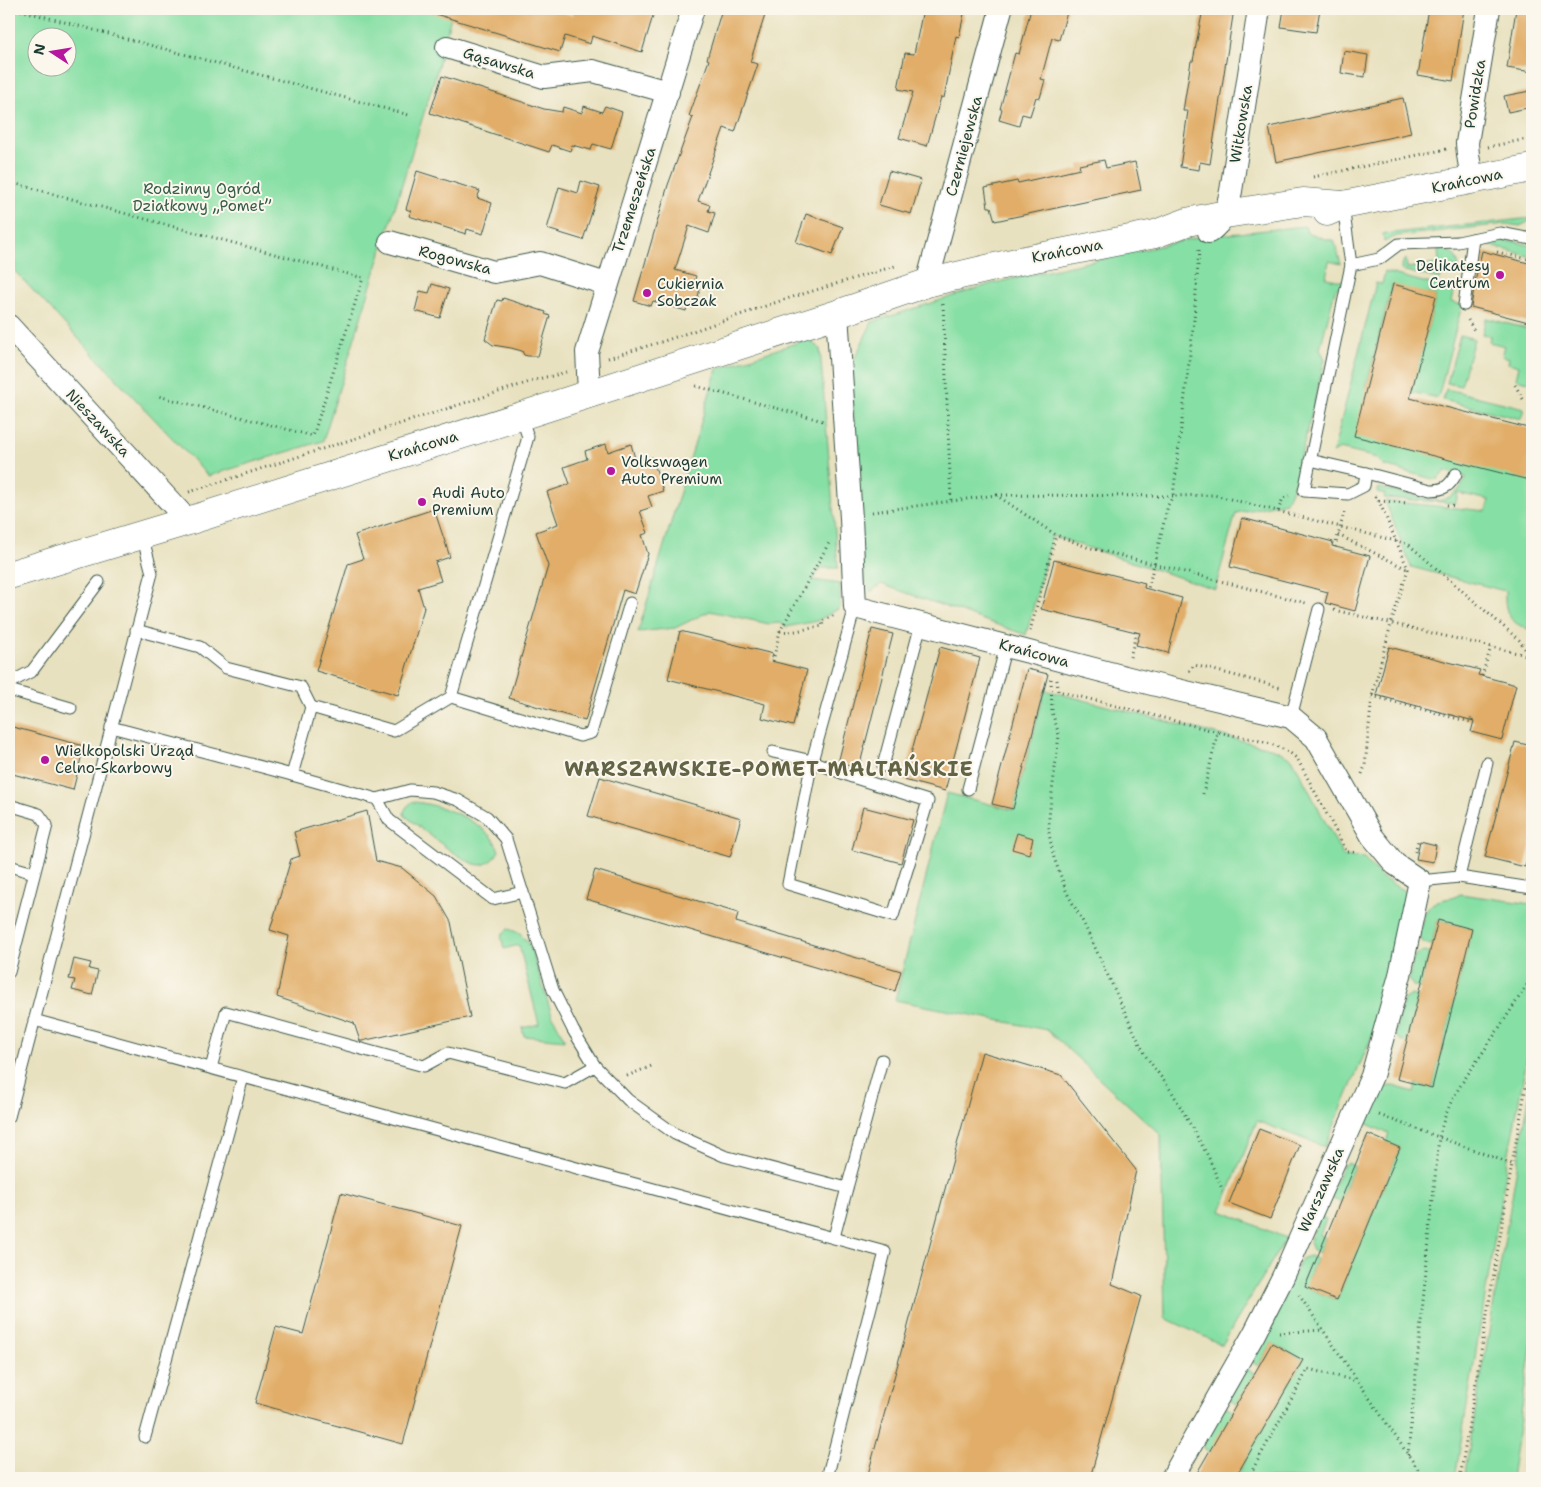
<svg xmlns="http://www.w3.org/2000/svg" width="1541" height="1487" font-family="'Shantell Sans',sans-serif">
	<rect width="100%" height="100%" fill="#fbf7ec"/>
	<filter id="ink" filterUnits="userSpaceOnUse"><feTurbulence type="fractalNoise" baseFrequency=".02" numOctaves="2"/><feDisplacementMap in="SourceGraphic" scale="10" xChannelSelector="R" yChannelSelector="G"/><feConvolveMatrix kernelMatrix="1 2 1 2 8 2 1 2 1" color-interpolation-filters="sRGB"/></filter>
	<filter id="wash" filterUnits="userSpaceOnUse"><feTurbulence type="fractalNoise" baseFrequency=".0096" numOctaves="4" result="noise"/><feDisplacementMap in="SourceGraphic" scale="20" xChannelSelector="R" yChannelSelector="G"/><feGaussianBlur stdDeviation="1.12" result="paint"/><feColorMatrix in="noise" values="0 0 0 0 0 0 0 0 0 0 0 0 0 0 0 0 0 1.4 0 .05"/><feComposite in="paint" operator="in"/></filter>
	<g filter="url(#wash)">
		<rect width="100%" height="100%" fill="#e8e1bf"/>
		<g fill="#86dfa4" stroke="#528e6c" fill-rule="evenodd">
			<path d="M9 9H453L436 74 323 441 208 476 9 265ZM38 38H68V68H38Z"/>
			<polygon points="1532,218 1532,221 1530,221 1520,226 1506,224 1397,236 1384,242 1383,234"/>
			<path d="M1305 226 1307 233C1317 234 1324 241 1334 240L1341 264 1329 261 1326 278 1343 281 1342 285 1335 290 1320 349 1325 359 1294 484 1286 502 1236 513 1215 589 1052 536 1026 635 881 584 871 592 864 578 850 368 872 322 994 283 1200 237Z"/>
			<polygon points="1499,241 1517,242 1532,246 1532,257 1489,245 1490,243"/>
			<path d="M1438 249C1450 250 1458 255 1459 268L1444 264 1440 279 1401 270 1403 262 1406 259 1407 268 1439 264Z"/>
			<path d="M1385 272 1454 290 1451 302 1462 305 1438 398 1411 392 1436 296 1392 285 1366 388 1532 475V630C1510 624 1504 614 1505 591L1411 567 1385 501 1486 511 1489 500 1458 493 1456 503 1384 498 1385 494 1377 492 1379 488 1438 501C1452 498 1461 491 1466 477L1445 471 1438 479H1433L1384 466 1377 458 1340 449 1333 453 1376 283 1382 284Z"/>
			<polygon points="1486,318 1532,330 1532,383 1516,379 1519,366 1508,363 1509,358 1502,356 1505,346 1489,342 1490,336 1482,334"/>
			<polygon points="1460,335 1474,339 1461,386 1447,383"/>
			<polygon points="808,339 820,349 838,568 821,568 813,580 840,584 840,608 817,621 786,627 780,623 769,624 710,611 675,628 638,632 717,369"/>
			<polygon points="1446,389 1524,408 1521,419 1443,400"/>
			<polygon points="1045,690 1274,749 1292,758 1343,856 1364,858 1381,877 1406,892 1373,1034 1325,1147 1257,1121 1221,1211 1286,1238 1222,1345 1165,1318 1161,1135 1047,1030 895,1000 947,793 1013,810"/>
			<path d="M412 802C439 803 491 823 499 851 495 858 489 864 481 865 465 866 419 826 404 815 404 809 407 806 412 802Z"/>
			<path d="M1460 894 1532 904V1032L1508 1158 1455 1478H1235L1303 1360 1272 1343 1258 1366 1252 1362 1251 1357 1302 1258 1310 1256 1316 1259 1305 1287 1337 1300 1400 1148 1386 1142 1389 1134 1363 1122 1377 1087 1393 1086 1414 1092 1416 1084 1432 1088 1472 929 1438 920 1431 945 1424 943 1419 936C1422 922 1424 904 1441 900 1448 898 1453 899 1460 894Z"/>
			<path d="M508 929C519 932 524 936 530 946L552 1015 565 1040 524 1036 522 1028 539 1024 519 945 504 949 501 935Z"/>
			<polygon points="1422,952 1429,953 1421,988 1413,986 1409,979 1414,956"/>
			<polygon points="1411,995 1418,997 1407,1042 1400,1040 1395,1035 1404,999"/>
			<polygon points="1532,1079 1532,1342 1511,1478 1464,1478"/>
			<polygon points="1348,1163 1354,1166 1340,1202 1333,1199 1330,1194 1343,1165"/>
			<polygon points="1320,1216 1326,1219 1320,1235 1325,1237 1319,1253 1312,1249 1309,1243"/>
			<polygon points="1248,1369 1254,1373 1237,1404 1230,1401 1229,1395 1243,1370"/>
			<polygon points="1226,1407 1233,1411 1210,1452 1203,1448 1202,1442 1221,1409"/>
		</g>
		<g id="blocks">
			<g fill="#e1ad68">
				<polygon points="433,9 552,9 572,15 574,9 655,9 642,52 592,36 590,44 565,36 560,52 432,13"/>
				<polygon points="722,9 767,9 750,62 758,64 735,132 724,128 698,201 710,205 708,211 715,213 709,233 689,226 675,270 696,276 693,287 700,289 695,308 687,306 686,311 653,301 651,306 634,301 668,185 693,117 689,116 709,60 707,59"/>
				<polygon points="923,9 965,9 959,37 956,36 944,98 941,97 927,146 899,138 913,92 898,89 905,53 914,54"/>
				<polygon points="1031,9 1068,9 1059,40 1052,38 1041,79 1045,80 1040,98 1036,97 1030,116 1022,114 1019,126 999,120 1002,109 1000,109 1015,53 1019,54"/>
				<polygon points="1203,9 1234,9 1210,164 1200,162 1199,170 1180,167 1188,111 1183,111 1191,61 1193,61"/>
				<polygon points="1284,9 1320,9 1316,32 1281,27"/>
				<polygon points="1429,9 1464,9 1453,81 1418,75"/>
				<polygon points="1516,9 1532,11 1532,72 1507,68"/>
				<polygon points="1344,51 1368,55 1365,77 1341,73"/>
				<polygon points="442,76 544,109 562,112 563,107 582,113 584,106 602,112 605,106 622,112 611,149 593,144 591,150 572,145 570,151 552,145 549,152 430,113"/>
				<polygon points="1530,91 1532,107 1508,112 1504,96"/>
				<polygon points="1403,98 1411,133 1276,162 1269,127"/>
				<polygon points="1104,160 1106,168 1135,162 1141,190 995,221 991,207 988,207 985,188 1017,181 1018,183 1080,169 1079,165"/>
				<polygon points="417,171 480,191 477,198 492,203 483,234 467,229 466,234 409,216 411,211 406,209"/>
				<polygon points="889,171 921,180 911,214 879,205"/>
				<polygon points="581,181 600,187 583,240 547,229 559,187 578,193"/>
				<polygon points="806,214 843,227 832,255 796,242"/>
				<polygon points="1482,251 1532,264 1532,323 1471,307 1475,282"/>
				<polygon points="432,284 449,289 440,318 415,311 420,291 429,293"/>
				<polygon points="1393,284 1436,296 1410,398 1532,429 1532,467 1529,480 1354,436"/>
				<polygon points="503,298 546,312 545,314 550,316 538,356 528,356 524,355 522,351 511,348 493,345 485,339 497,300 502,301"/>
				<polygon points="606,444 608,452 631,444 636,462 652,457 663,491 648,496 652,507 640,511 648,533 642,535 648,554 635,594 623,590 585,721 509,698 548,566 536,532 558,524 547,492 570,484 564,467 587,459 585,451"/>
				<polygon points="434,509 450,557 435,562 441,581 418,588 424,608 398,695 316,671 348,564 363,559 355,535"/>
				<polygon points="1242,518 1333,542 1332,546 1370,556 1355,611 1325,603 1328,592 1230,567"/>
				<polygon points="1054,560 1145,583 1144,588 1182,598 1168,653 1136,645 1140,633 1041,609"/>
				<polygon points="872,629 893,634 859,768 838,763"/>
				<polygon points="680,631 773,654 771,661 807,670 793,726 762,718 765,704 668,679"/>
				<polygon points="940,647 980,658 945,791 904,780"/>
				<polygon points="1389,647 1480,670 1478,675 1516,685 1502,740 1471,732 1474,721 1376,695"/>
				<polygon points="1027,669 1048,674 1013,809 992,804"/>
				<polygon points="9,726 84,746 73,790 9,773"/>
				<polygon points="1515,742 1532,746 1532,840 1525,867 1485,857"/>
				<polygon points="600,777 741,818 730,857 588,816"/>
				<polygon points="863,807 913,820 901,863 852,850"/>
				<polygon points="367,811 376,861 402,868 436,896 451,922 470,1017 362,1041 360,1041 354,1023 277,997 289,936 270,930 291,859 300,856 294,832"/>
				<polygon points="1017,833 1033,838 1029,854 1012,849"/>
				<polygon points="1420,841 1436,845 1433,862 1416,859"/>
				<polygon points="595,870 738,913 736,922 901,971 895,991 586,899"/>
				<polygon points="1438,920 1472,929 1432,1088 1397,1079"/>
				<polygon points="74,959 91,963 89,969 98,971 92,995 72,990 75,980 69,979"/>
				<polygon points="982,1052 1061,1075 1136,1170 1112,1284 1141,1296 1090,1478 867,1478"/>
				<polygon points="1259,1129 1300,1145 1270,1219 1229,1203"/>
				<polygon points="1368,1134 1400,1148 1337,1300 1305,1287"/>
				<polygon points="341,1193 462,1226 403,1444 255,1403 276,1327 303,1334"/>
				<polygon points="1272,1343 1303,1360 1235,1478 1194,1478"/>
			</g>
		</g>
	</g>
	<g filter="url(#ink)">
		<use href="#blocks" fill-opacity="0" stroke="#3d5649" stroke-width="1"/>
		<g fill="none" stroke-linecap="round" stroke-linejoin="round">
			<defs>
				<g id="lane">
					<polyline points="1343,205 1351,265"/>
					<polyline points="1464,305 1473,239"/>
					<polyline points="1310,460 1366,473 1364,486 1348,494 1304,491 1351,265 1379,259 1399,244 1458,242 1500,233 1532,239"/>
					<path d="M1366 473 1431 490C1444 490 1450 486 1456 474"/>
					<polyline points="136,630 200,647 226,668 301,687 311,707"/>
					<polyline points="9,683 32,671 99,582"/>
					<polyline points="9,690 71,708"/>
					<polyline points="451,697 580,736 591,733 630,603"/>
					<polyline points="1291,717 1319,609"/>
					<polyline points="111,727 292,775 311,707 394,731 451,697 528,437 521,416"/>
					<polyline points="773,752 812,761 855,607"/>
					<polygon points="812,761 849,776 928,801 893,916 788,884"/>
					<polyline points="883,766 921,624"/>
					<polyline points="292,775 377,799 389,820 493,899 523,892"/>
					<polyline points="968,789 1006,646"/>
					<polyline points="377,799 410,790 433,792 458,800 487,817 506,839 553,990 573,1030 595,1066 628,1100 675,1134 724,1156 847,1188 834,1237"/>
					<polyline points="9,805 39,814 47,825 9,972"/>
					<polyline points="9,866 34,873"/>
					<polyline points="1459,877 1487,763"/>
					<polyline points="1420,881 1459,877 1532,888"/>
					<polyline points="34,1020 885,1252 827,1478"/>
					<polyline points="211,1068 226,1012 424,1066 448,1053 565,1083 595,1066"/>
					<polyline points="9,1117 152,573 142,535"/>
					<polyline points="847,1188 882,1060"/>
					<polyline points="145,1437 243,1077"/>
				</g>
				<g id="street">
					<polyline points="447,47 544,77 593,71 668,92"/>
					<polyline points="1472,179 1468,155 1467,143 1489,9"/>
					<path d="M1209 232C1226 218 1226 213 1231 191L1259 9"/>
					<polyline points="390,242 494,272 540,263 606,284"/>
					<polyline points="927,283 1001,9"/>
					<polyline points="837,314 851,518 855,607 1152,684 1291,717 1316,738 1372,836 1395,864 1420,881 1400,975 1372,1076 1283,1277 1254,1334 1172,1478"/>
					<polyline points="9,326 188,521"/>
					<polyline points="589,393 587,352 693,9"/>
				</g>
				<g id="secondary">
					<polyline points="1327,212 1343,205 1532,168"/>
					<polyline points="9,575 188,521 521,416 837,314 927,283 1020,261 1155,234 1187,222 1226,214 1303,202 1343,205"/>
				</g>
			</defs>
			<use href="#lane" stroke="#3d5649" stroke-width="13"/>
			<use href="#street" stroke="#3d5649" stroke-width="24"/>
			<use href="#secondary" stroke="#3d5649" stroke-width="29"/>
			<g stroke="#3d5649" stroke-width="3" stroke-dasharray="1 4" stroke-linecap="butt">
				<polyline points="16,9 409,115"/>
				<polyline points="1488,147 1532,138"/>
				<polyline points="1313,177 1447,149"/>
				<polyline points="9,182 363,278 313,436 158,396"/>
				<polyline points="1199,250 1194,320 1173,496 1214,495 1408,544 1519,640 1530,656"/>
				<polyline points="1497,252 1532,260"/>
				<polyline points="943,304 951,501"/>
				<polyline points="1468,320 1475,332"/>
				<polyline points="608,358 667,340 783,300 895,266"/>
				<polyline points="1515,385 1523,399"/>
				<polyline points="696,386 823,421"/>
				<polyline points="189,492 545,377 553,376 566,372"/>
				<polyline points="997,495 1173,496 1168,505 1148,589"/>
				<polyline points="1379,501 1409,503"/>
				<polyline points="1447,505 1457,506"/>
				<polyline points="1278,511 1283,498 1289,496"/>
				<polyline points="872,512 996,495 1056,535 1087,547 1306,603"/>
				<polyline points="1338,535 1407,569"/>
				<polyline points="1335,547 1345,509"/>
				<polyline points="1334,610 1530,656 1532,661"/>
				<polyline points="780,631 790,632 823,626 822,621 835,615"/>
				<polyline points="1030,631 1056,535"/>
				<polyline points="1130,657 1137,631"/>
				<polyline points="773,661 780,631 830,541"/>
				<polyline points="1189,671 1194,665 1283,688"/>
				<polyline points="1482,676 1491,647"/>
				<polyline points="1051,679 1052,712 1059,735 1049,817 1049,834 1054,858 1067,893 1083,922 1145,1055 1172,1092 1208,1156 1223,1191"/>
				<polyline points="1057,680 1058,691 1218,732"/>
				<polyline points="1372,696 1470,722 1471,718"/>
				<polyline points="1362,774 1365,766 1372,696 1391,624 1408,569 1379,501 1374,496"/>
				<path d="M1203 794 1218 732C1242 738 1281 741 1298 760L1347 852H1357"/>
				<polyline points="1415,852 1418,841"/>
				<polyline points="627,1076 654,1065"/>
				<polyline points="1379,1115 1512,1164"/>
				<polyline points="1299,1295 1424,1478"/>
				<polyline points="1279,1333 1322,1330"/>
				<path d="M1408 1455 1439 1137C1447 1102 1463 1081 1483 1052 1500 1027 1516 1002 1532 977"/>
				<polyline points="1248,1478 1308,1369 1357,1381"/>
				<polyline points="1460,1478 1512,1164 1532,1053"/>
			</g>
			<use href="#lane" stroke="#fff" stroke-width="11"/>
			<use href="#street" stroke="#fff" stroke-width="22"/>
			<use href="#secondary" stroke="#fff" stroke-width="28"/>
		</g>
	</g>
	<g fill="#b5179e" stroke="#fbf7ec" stroke-width="2">
		<circle cx="1500" cy="275" r="5"/>
		<circle cx="647" cy="293" r="5"/>
		<circle cx="611" cy="471" r="5"/>
		<circle cx="422" cy="502" r="5"/>
		<circle cx="45" cy="760" r="5"/>
	</g>
	<g text-anchor="middle" stroke-width="4" stroke-linejoin="round" paint-order="stroke">
		<g font-size="15" fill="#1f3d34" stroke="#fbf7ec">
			<text transform="translate(499 63) rotate(17)" y="5">Gąsawska</text>
			<text transform="translate(1475 94) rotate(-81)" y="5">Powidzka</text>
			<text transform="translate(1241 124) rotate(-81)" y="5">Witkowska</text>
			<text transform="translate(964 146) rotate(-75)" y="5">Czerniejewska</text>
			<text transform="translate(1467 181) rotate(-12)" y="5">Krańcowa</text>
			<text transform="translate(634 200) rotate(-72)" y="5">Trzemeszeńska</text>
			<text transform="translate(1067 251) rotate(-11)" y="5">Krańcowa</text>
			<text transform="translate(455 260) rotate(15)" y="5">Rogowska</text>
			<text transform="translate(98 423) rotate(47)" y="5">Nieszawska</text>
			<text transform="translate(423 446) rotate(-17)" y="5">Krańcowa</text>
			<text transform="translate(1034 653) rotate(15)" y="5">Krańcowa</text>
			<text transform="translate(1321 1190) rotate(-66)" y="5">Warszawska</text>
		</g>
		<g font-size="15" fill="#345d4a" stroke="#fbf7ec">
			<text x="202" y="194">Rodzinny Ogród<tspan x="202" dy="17">Działkowy „Pomet”</tspan></text>
		</g>
		<g font-size="15" fill="#1f3d34" stroke="#fbf7ec" text-anchor="start">
			<text x="1490" y="271" text-anchor="end">Delikatesy<tspan x="1490" dy="17">Centrum</tspan></text>
			<text x="657" y="289">Cukiernia<tspan x="657" dy="17">Sobczak</tspan></text>
			<text x="621" y="467">Volkswagen<tspan x="621" dy="17">Auto Premium</tspan></text>
			<text x="432" y="498">Audi Auto<tspan x="432" dy="17">Premium</tspan></text>
			<text x="55" y="756">Wielkopolski Urząd<tspan x="55" dy="17">Celno-Skarbowy</tspan></text>
		</g>
		<g font-size="20" font-weight="bold" letter-spacing="1" fill="#636446" stroke="#fbf7ec">
			<text x="769" y="776">WARSZAWSKIE-POMET-MALTAŃSKIE</text>
		</g>
	</g>
	<rect width="1541" height="1487" fill="none" stroke="#fbf7ec" stroke-width="30"/>
	<g transform="translate(52 52) rotate(282)"><circle r="24" fill="#fbf7ec" stroke="#a3ada2"/>
	<path d="M0-4L9 19L0 12L-9 19Z" fill="#b5179e"/>
	<text y="-8" font-size="14" font-weight="bold" text-anchor="middle" fill="#1f3d34">N</text>
	</g>
</svg>
